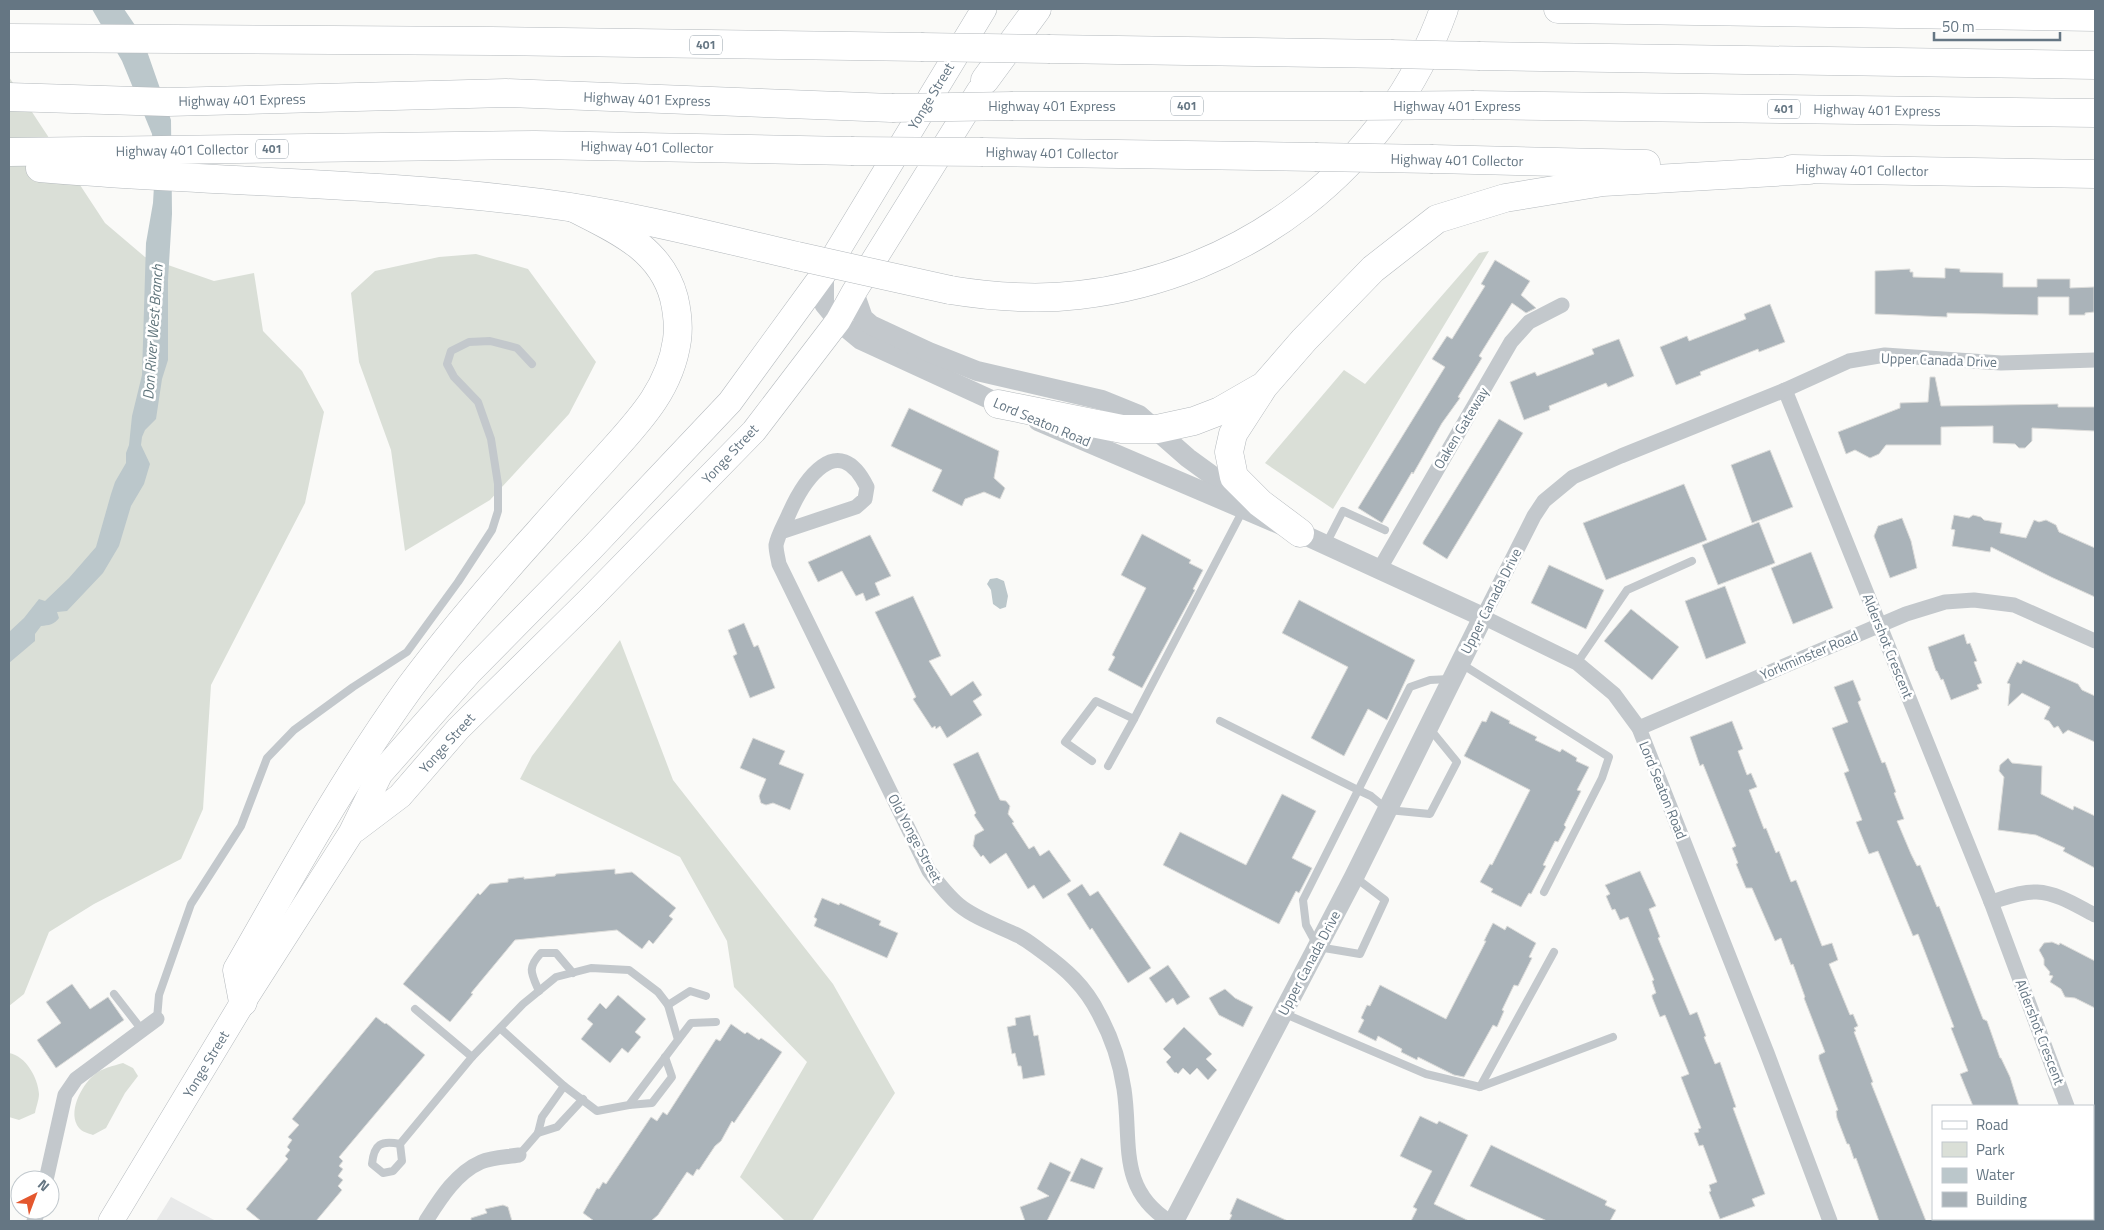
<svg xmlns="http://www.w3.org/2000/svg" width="2104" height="1230" font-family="'Titillium Web',sans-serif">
	<rect width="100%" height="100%" fill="#fafaf8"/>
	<polygon fill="#e8e9e9" points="171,1197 216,1221 156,1221"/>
	<g fill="#dadfd7">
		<polygon points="9,77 105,223 145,257 214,281 254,273 263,331 302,371 324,412 305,503 211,685 203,809 181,859 94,904 49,932 24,994 9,1006"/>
		<polygon points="1489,251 1333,509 1265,463 1344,370 1365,384 1479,253"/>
		<polygon points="476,254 528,269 596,362 569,414 490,500 405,551 391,450 359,362 351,293 375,271 439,257"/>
		<polygon points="620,640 673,780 833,984 895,1093 812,1221 785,1221 740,1177 807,1062 734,987 727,941 680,857 520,779 532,756"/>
		<path d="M9 1053C26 1056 38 1078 39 1094 39 1100 36 1107 35 1113L19 1120 9 1117Z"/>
		<path d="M123 1063 133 1068 138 1076 125 1093 106 1128 93 1135C88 1133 82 1132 79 1128 67 1113 81 1086 94 1075 102 1068 113 1066 123 1063Z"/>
	</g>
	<g fill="#bbc7cb">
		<path d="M92 9H124L141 34 171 120 172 214 168 280V360L162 379 156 419 145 430 142 437 141 445 150 464 144 484 131 506 119 546 103 573 67 611 57 612 59 618C54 625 49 625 41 626L35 634V641L9 663V632L24 618 39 599 45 601 69 578 96 547 111 494 115 482 126 463V453L129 445 132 416 142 375 146 243 153 203 155 168 152 134 122 61Z"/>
		<polygon points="997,578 1004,581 1008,596 1006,607 1000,609 993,604 991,590 987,584 990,579"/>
	</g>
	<g fill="#aab3b9" stroke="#dcdcda">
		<polygon points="1495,260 1530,281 1521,295 1536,308 1526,313 1512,303 1479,356 1482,358 1458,397 1460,398 1442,423 1413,474 1412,472 1382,523 1358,508 1445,367 1432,359 1447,336 1452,339 1485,286 1481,284"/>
		<polygon points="1945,268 1960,269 1960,272 2003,273 2003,287 2037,287 2037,279 2070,279 2070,288 2094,287 2094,312 2085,313 2085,315 2069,315 2069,297 2038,297 2038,315 1947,313 1947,317 1875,314 1875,271 1910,269 1910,272 1913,272 1913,277 1945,278"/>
		<polygon points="1770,304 1785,342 1759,352 1758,349 1700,372 1701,375 1676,385 1660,347 1687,336 1689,341 1746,319 1744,314"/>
		<polygon points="1619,339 1634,376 1608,387 1606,383 1549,406 1550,410 1524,420 1510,382 1535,372 1537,376 1594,354 1592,349"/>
		<polygon points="1930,377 1935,377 1941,406 2058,404 2058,407 2095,407 2095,431 2032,428 2032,441 2025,448 2019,448 2015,444 1993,443 1993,426 1941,427 1941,445 1886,445 1879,454 1870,458 1855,450 1846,454 1838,432 1900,408 1900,403 1928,402"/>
		<polygon points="909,408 999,451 994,478 1005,488 1000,499 984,492 965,499 962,506 932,491 942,470 891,446"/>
		<polygon points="1499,419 1523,433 1447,559 1423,544 1423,542"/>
		<polygon points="1770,450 1793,507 1752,523 1731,465"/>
		<polygon points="1684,484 1707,540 1606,580 1583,523"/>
		<polygon points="1954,515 1969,518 1973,515 1981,517 1984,520 2002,523 2000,533 2026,538 2034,520 2039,522 2046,520 2056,525 2059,532 2095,548 2095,597 2051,577 1991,547 1990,552 1952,546 1955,530 1951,529"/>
		<polygon points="1902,518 1911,541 1917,568 1890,578 1874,536 1878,526"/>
		<polygon points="1759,522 1775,563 1718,585 1702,545"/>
		<polygon points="1142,534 1191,560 1189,563 1203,570 1193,589 1195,590 1142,688 1108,670 1115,657 1112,655 1146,588 1121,575"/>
		<polygon points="870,535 891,576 875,583 880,595 866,601 863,593 856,596 842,571 818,582 808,562"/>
		<polygon points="1811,552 1833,608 1793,624 1771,568"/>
		<polygon points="1549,565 1604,590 1586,629 1531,603"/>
		<polygon points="1725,586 1746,643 1706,659 1685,601"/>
		<polygon points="913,596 941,656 929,661 951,696 973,681 982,695 973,701 982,715 947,738 940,726 936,729 935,726 932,728 913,699 916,697 875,612"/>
		<polygon points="1299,600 1415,660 1387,720 1368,709 1344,756 1311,738 1348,667 1282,633"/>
		<polygon points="1631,609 1679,647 1652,680 1604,641"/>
		<polygon points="744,623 754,647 758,645 775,688 750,698 733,656 737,654 728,630"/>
		<polygon points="1964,634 1967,644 1970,643 1977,661 1974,662 1982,683 1977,685 1979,689 1951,700 1943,679 1941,680 1937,671 1936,671 1928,647"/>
		<polygon points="2023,660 2078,684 2082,690 2095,696 2095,742 2068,730 2063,734 2058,726 2054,728 2049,721 2044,719 2050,707 2022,693 2008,706 2010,684 2007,683 2017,662 2021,664"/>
		<polygon points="1853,680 1861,700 1858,702 1882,763 1885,762 1896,792 1894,793 1904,819 1897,821 1911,854 1917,866 1920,865 1937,907 1939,906 1983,1019 1987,1021 2000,1058 2001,1058 2010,1077 2019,1106 1973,1106 1960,1074 1968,1071 1951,1028 1954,1027 1918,934 1913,936 1878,851 1869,854 1856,822 1862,820 1844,773 1849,771 1832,728 1848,722 1834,687"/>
		<polygon points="1491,711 1510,721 1509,723 1537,737 1535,740 1560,752 1562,749 1577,758 1576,761 1589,767 1577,790 1581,791 1564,825 1566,827 1558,842 1555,841 1543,865 1546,866 1531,894 1529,893 1521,907 1491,892 1493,889 1480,882 1490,864 1492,865 1530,790 1464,756 1482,721 1486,722"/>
		<polygon points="1732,721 1743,749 1738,751 1747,775 1751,773 1757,787 1749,790 1764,829 1766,828 1776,853 1779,851 1791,882 1796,880 1822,946 1832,943 1838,960 1829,964 1850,1015 1853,1014 1858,1026 1854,1028 1856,1031 1854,1032 1873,1082 1871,1083 1926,1221 1879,1221 1856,1158 1854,1159 1849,1144 1847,1144 1837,1118 1836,1111 1838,1110 1819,1059 1819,1055 1825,1052 1804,998 1805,997 1793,964 1791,965 1781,938 1775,941 1752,888 1746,888 1736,864 1738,863 1732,848 1736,846 1703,764 1700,766 1690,737"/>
		<polygon points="753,738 785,751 779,764 804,774 790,810 773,803 766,805 761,803 759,796 766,779 740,768"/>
		<polygon points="978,752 1000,800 1006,801 1010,806 1008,814 1014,822 1012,823 1029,849 1034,846 1040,856 1049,850 1071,881 1043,899 1034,885 1028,889 1006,853 990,864 983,855 981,857 973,846 975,835 984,830 974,815 976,813 953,764"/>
		<polygon points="2008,758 2012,763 2042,766 2041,794 2073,810 2074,806 2095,816 2095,868 2063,851 2065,848 2036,835 1998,830 2004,777 1999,771 2000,765"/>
		<polygon points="1282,794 1316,811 1292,858 1312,868 1299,893 1296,891 1279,924 1163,865 1180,832 1246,865"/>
		<polygon points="615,869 615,874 632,872 676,908 669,916 673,919 653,944 649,940 642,949 617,930 515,940 471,993 473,994 450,1022 403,984 478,893 480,895 490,884 508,882 508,879 524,877 524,879 555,876 556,874"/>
		<polygon points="1640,871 1656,906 1649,909 1660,937 1658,938 1690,1015 1697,1012 1706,1036 1704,1037 1715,1064 1720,1062 1736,1107 1733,1108 1765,1194 1752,1199 1755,1206 1720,1219 1709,1192 1711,1191 1709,1185 1717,1182 1703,1145 1699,1146 1694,1133 1699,1132 1698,1129 1701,1128 1681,1077 1689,1074 1665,1015 1660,1017 1652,997 1652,995 1656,993 1652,981 1654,980 1628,917 1620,920 1615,909 1612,910 1606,896 1610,894 1605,885"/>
		<polygon points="1082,884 1090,896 1098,891 1151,968 1128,983 1092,928 1090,930 1067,894"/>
		<polygon points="822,898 839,905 840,903 881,921 879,925 898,933 887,958 814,926 817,919 814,917"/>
		<polygon points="1493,923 1505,930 1507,926 1536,943 1529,957 1532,958 1518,986 1514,985 1502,1010 1504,1011 1497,1027 1493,1025 1464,1077 1454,1075 1418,1057 1417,1060 1401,1052 1402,1049 1378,1036 1376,1041 1358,1032 1364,1020 1361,1018 1367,1005 1370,1006 1380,985 1446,1019 1486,941 1484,941"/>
		<polygon points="2052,942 2059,945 2060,943 2095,961 2095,1008 2075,998 2065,997 2061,989 2050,982 2053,976 2049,975 2050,972 2044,965 2044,959 2039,950 2044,943"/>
		<polygon points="1168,965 1190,997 1177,1005 1173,998 1166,1003 1149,978"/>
		<polygon points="72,984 90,1009 108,997 124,1020 56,1068 37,1040 61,1023 46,1002"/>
		<polygon points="1225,989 1235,998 1253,1007 1243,1027 1219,1015 1209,998"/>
		<polygon points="618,995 646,1019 635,1032 641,1037 628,1053 622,1048 610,1063 581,1039 593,1024 587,1019 600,1003 606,1009"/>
		<polygon points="1030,1015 1034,1036 1038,1035 1045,1075 1023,1079 1021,1066 1018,1066 1015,1053 1012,1054 1007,1027 1016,1025 1015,1018"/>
		<polygon points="376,1017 385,1024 386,1023 425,1055 339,1157 343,1161 339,1166 343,1169 338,1176 343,1180 338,1186 342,1190 316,1221 261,1221 246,1209 288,1159 285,1156 290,1150 287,1147 292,1140 288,1137 299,1125 292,1119"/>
		<polygon points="731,1024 745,1034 747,1032 759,1040 761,1038 782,1052 734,1123 732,1121 721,1141 715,1146 699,1170 697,1169 693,1176 687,1172 658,1215 651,1221 594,1221 583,1213 597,1188 599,1189 603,1182 606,1184 651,1117 657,1121 663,1112 667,1115 716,1039 720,1041"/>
		<polygon points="1184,1027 1212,1054 1206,1059 1217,1070 1208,1080 1197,1068 1190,1075 1183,1068 1178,1074 1176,1072 1175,1073 1166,1062 1171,1057 1163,1049"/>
		<polygon points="1420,1116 1437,1124 1439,1121 1468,1135 1434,1204 1469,1221 1411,1221 1417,1209 1413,1207 1432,1171 1400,1156"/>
		<polygon points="1491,1145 1607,1201 1605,1205 1616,1210 1610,1221 1547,1221 1470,1186"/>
		<polygon points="1081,1158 1103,1168 1094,1189 1070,1181"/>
		<polygon points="1050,1162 1071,1172 1047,1221 1025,1221 1020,1207 1049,1196 1037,1189"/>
		<polygon points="1237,1198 1288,1221 1229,1221 1232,1215 1230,1214"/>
		<polygon points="503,1205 508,1207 512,1221 471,1221 471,1218 487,1213 485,1209"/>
	</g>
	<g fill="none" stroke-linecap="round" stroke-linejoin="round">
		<defs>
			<g id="primary">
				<polyline points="355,830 400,796 458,729 591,598 754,431 838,321 854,292 979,91"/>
				<polyline points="111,1221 243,1002 351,833 380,774 470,672 592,548 730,402 824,273 984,9"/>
			</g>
			<g id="motorway">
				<polyline points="1558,9 2095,17"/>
				<polyline points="9,38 491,41 921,47"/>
				<polyline points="1050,49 1391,54"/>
				<polyline points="1480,56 2095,65"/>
				<polyline points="985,80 1037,9"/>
				<polyline points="9,97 168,102 506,93 892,108"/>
				<polyline points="1474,105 2095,113"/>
				<polyline points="1013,106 1360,106"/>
				<polyline points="9,152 535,145 851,151"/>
				<polyline points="983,152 1315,157"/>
				<polyline points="1433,159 1646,164"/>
				<path d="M40 168C207 182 375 182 541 203 628 214 712 236 797 256"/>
				<polyline points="1792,169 2095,174"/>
				<path d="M950 290C993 297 1036 300 1079 295 1245 276 1388 167 1444 9"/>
				<polyline points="998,404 1122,429 1157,429 1194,421 1220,411 1260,388"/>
				<polyline points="1300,533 1260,503 1234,477 1229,452 1233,434 1264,386 1304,340 1373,269 1437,219 1505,198 1603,182 1809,170"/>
				<path d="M243 1002 237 970C292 874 345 777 410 687 450 633 494 582 539 532 560 508 582 484 603 461 636 424 670 391 677 340 679 326 677 311 674 298 661 248 615 229 574 208"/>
			</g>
		</defs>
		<use href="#primary" stroke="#b5babe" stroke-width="26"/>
		<use href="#motorway" stroke="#b4b9bd" stroke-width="29"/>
		<g stroke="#c3c8cc" stroke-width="8">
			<polyline points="1326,544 1343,511 1385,530"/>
			<polyline points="1460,663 1609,757 1602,778 1544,892"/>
			<polyline points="1577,663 1627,590 1692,561"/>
			<polyline points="1220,721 1358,790 1371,796 1388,810 1430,814 1457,762 1430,729"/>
			<polyline points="1092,761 1065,742 1096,701 1134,719 1243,510"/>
			<polyline points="1108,766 1134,719"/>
			<polyline points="1356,878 1385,900 1360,954 1318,947 1306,925 1303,900 1410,687 1430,680 1449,679"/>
			<path d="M539 991C531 973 527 968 541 953H556L573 973"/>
			<polyline points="114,994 142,1030"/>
			<polyline points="668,1005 690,991 706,996"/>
			<polyline points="415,1009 472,1057"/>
			<polyline points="1283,1013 1426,1074 1480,1087 1554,952"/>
			<polyline points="157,1019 159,995 191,904 241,826 267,758 294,730 353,687 407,652 458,582 492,530 498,511 498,484 491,439 478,402 454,377 447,364 451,351 469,342 490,341 517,348 532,364"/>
			<polyline points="678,1040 691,1023 716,1022"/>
			<polyline points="1480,1087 1613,1037"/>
			<polyline points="629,1105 652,1103 672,1077 665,1057"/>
			<polyline points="538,1133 557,1127 583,1099"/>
			<path d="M400 1144C381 1140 374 1144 372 1164L383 1173 393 1171 402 1161 400 1144 472 1057 523 1004 556 977 591 968 629 970 658 992 668 1005 678 1040 629 1105 597 1111 564 1086 501 1029"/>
			<polyline points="519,1155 538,1133 542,1117 564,1086"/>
		</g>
		<g stroke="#c3c8cc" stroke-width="15">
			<polyline points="1785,390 1991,902 2067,1106"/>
			<path d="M781 532 856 507 865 499 867 487C838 428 803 481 788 516 784 525 778 535 776 545 776 551 778 558 779 564L929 871C938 883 947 895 959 905 976 919 999 926 1019 936 1027 940 1034 946 1041 951 1066 969 1085 986 1099 1014 1112 1038 1120 1062 1124 1089 1132 1141 1117 1188 1169 1221"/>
			<polyline points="1379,570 1511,342 1529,322 1562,305"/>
			<polyline points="1639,728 1906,614 1945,602 1974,600 2014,605 2095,641"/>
			<path d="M1991 902C2005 898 2022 891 2037 892 2058 893 2077 906 2095 915"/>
			<polyline points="2093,1163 2095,1166"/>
			<polyline points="46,1180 65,1095 76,1079 157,1019"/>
			<polyline points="34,1221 39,1210"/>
			<path d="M426 1221C440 1199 456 1173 481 1162 492 1157 507 1157 519 1155"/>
			<polyline points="1830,1221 1767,1053 1639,728 1614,694 1577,663 1483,617 1534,516 1544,501 1573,477 1621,456 1785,390 1849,361 1885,355 2001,363 2095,360"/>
		</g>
		<g stroke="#c3c8cc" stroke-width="20">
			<polyline points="824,273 824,304 838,321 861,340 1011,409"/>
			<polyline points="854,292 863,318 871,325 929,352 977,371 1102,400 1139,415 1188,458 1243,498"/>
			<polyline points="1038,421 1300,533 1483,617 1354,877 1174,1221"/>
		</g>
		<use href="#primary" stroke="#fff" stroke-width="25"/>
		<use href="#motorway" stroke="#fff" stroke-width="28"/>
		<defs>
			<g id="motorway-bridge">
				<polyline points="921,47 1050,49"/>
				<polyline points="1391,54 1480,56"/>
				<polyline points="1360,106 1474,105"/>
				<polyline points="892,108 1013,106"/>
				<polyline points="851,151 983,152"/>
				<polyline points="1315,157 1433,159"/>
				<polyline points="797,256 950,290"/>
			</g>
		</defs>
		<use href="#motorway-bridge" stroke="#b4b9bd" stroke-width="29" stroke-linecap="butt"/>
		<use href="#motorway-bridge" stroke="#fff" stroke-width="28"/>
	</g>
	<g text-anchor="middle" stroke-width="5" stroke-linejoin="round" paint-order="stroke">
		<g fill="#fff" stroke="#939fa8" stroke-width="1">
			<rect x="690" y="35.5" width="32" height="19" rx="4"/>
			<rect x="1171" y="96.5" width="32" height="19" rx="4"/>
			<rect x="1768" y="99.5" width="32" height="19" rx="4"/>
			<rect x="256" y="139.5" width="32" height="19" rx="4"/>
		</g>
		<g font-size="12" font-weight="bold" fill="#657683">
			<text x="706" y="49">401</text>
			<text x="1187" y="110">401</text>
			<text x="1784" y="113">401</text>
			<text x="272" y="153">401</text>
		</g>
		<g font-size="14" fill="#657683" stroke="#fff">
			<text transform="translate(931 96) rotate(-59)" y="5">Yonge Street</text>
			<text transform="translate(647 99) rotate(2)" y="5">Highway 401 Express</text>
			<text transform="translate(242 100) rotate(-1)" y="5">Highway 401 Express</text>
			<text x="1052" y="111">Highway 401 Express</text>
			<text x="1457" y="111">Highway 401 Express</text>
			<text transform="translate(1877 110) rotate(1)" y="5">Highway 401 Express</text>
			<text transform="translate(647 147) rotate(1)" y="5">Highway 401 Collector</text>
			<text transform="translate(182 150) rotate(-1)" y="5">Highway 401 Collector</text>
			<text transform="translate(1052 153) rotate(1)" y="5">Highway 401 Collector</text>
			<text transform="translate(1457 160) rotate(1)" y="5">Highway 401 Collector</text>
			<text transform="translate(1862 170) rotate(1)" y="5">Highway 401 Collector</text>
			<text transform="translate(1939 360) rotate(2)" y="5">Upper Canada Drive</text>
			<text transform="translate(1042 422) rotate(23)" y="5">Lord Seaton Road</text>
			<text transform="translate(1461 428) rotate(-59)" y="5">Oaken Gateway</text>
			<text transform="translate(730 454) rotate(-47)" y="5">Yonge Street</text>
			<text transform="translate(1491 601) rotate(-63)" y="5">Upper Canada Drive</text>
			<text transform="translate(1888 646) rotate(68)" y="5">Aldershot Crescent</text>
			<text transform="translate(1809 655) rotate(-23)" y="5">Yorkminster Road</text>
			<text transform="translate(447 743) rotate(-48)" y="5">Yonge Street</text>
			<text transform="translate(1663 790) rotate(68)" y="5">Lord Seaton Road</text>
			<text transform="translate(915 838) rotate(62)" y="5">Old Yonge Street</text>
			<text transform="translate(1309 963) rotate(-62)" y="5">Upper Canada Drive</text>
			<text transform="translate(2040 1032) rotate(69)" y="5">Aldershot Crescent</text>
			<text transform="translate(206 1064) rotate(-59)" y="5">Yonge Street</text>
		</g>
		<g font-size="15" font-style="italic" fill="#60757c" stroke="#fff">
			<text transform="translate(153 332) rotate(-86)" y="5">Don River West Branch</text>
		</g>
	</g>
	<rect width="2104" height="1230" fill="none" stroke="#657683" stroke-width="20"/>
	<rect x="1932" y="1105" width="162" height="115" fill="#ffffff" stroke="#c1c8cd"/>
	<rect x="1942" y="1121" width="25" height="8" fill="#ffffff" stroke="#c1c8cd"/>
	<text x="1976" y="1130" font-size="15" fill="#657683">Road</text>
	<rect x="1942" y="1142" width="25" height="15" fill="#dadfd7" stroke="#c1c8cd"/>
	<text x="1976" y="1155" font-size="15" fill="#657683">Park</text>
	<rect x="1942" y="1168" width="25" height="15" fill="#bbc7cb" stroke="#c1c8cd"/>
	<text x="1976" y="1180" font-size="15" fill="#657683">Water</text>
	<rect x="1942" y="1192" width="25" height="15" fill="#aab3b9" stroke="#c1c8cd"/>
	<text x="1976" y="1205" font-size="15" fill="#657683">Building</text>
	<g transform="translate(35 1195) rotate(42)"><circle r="24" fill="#ffffff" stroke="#c1c8cd"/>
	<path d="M0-4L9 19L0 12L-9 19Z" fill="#e4572e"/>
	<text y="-8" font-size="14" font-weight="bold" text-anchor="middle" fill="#657683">N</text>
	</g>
	<path d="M1934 32v8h126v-8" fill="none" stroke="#657683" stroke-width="2.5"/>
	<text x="1942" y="32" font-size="15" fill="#657683" stroke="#ffffff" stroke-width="4" paint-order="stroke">50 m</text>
</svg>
